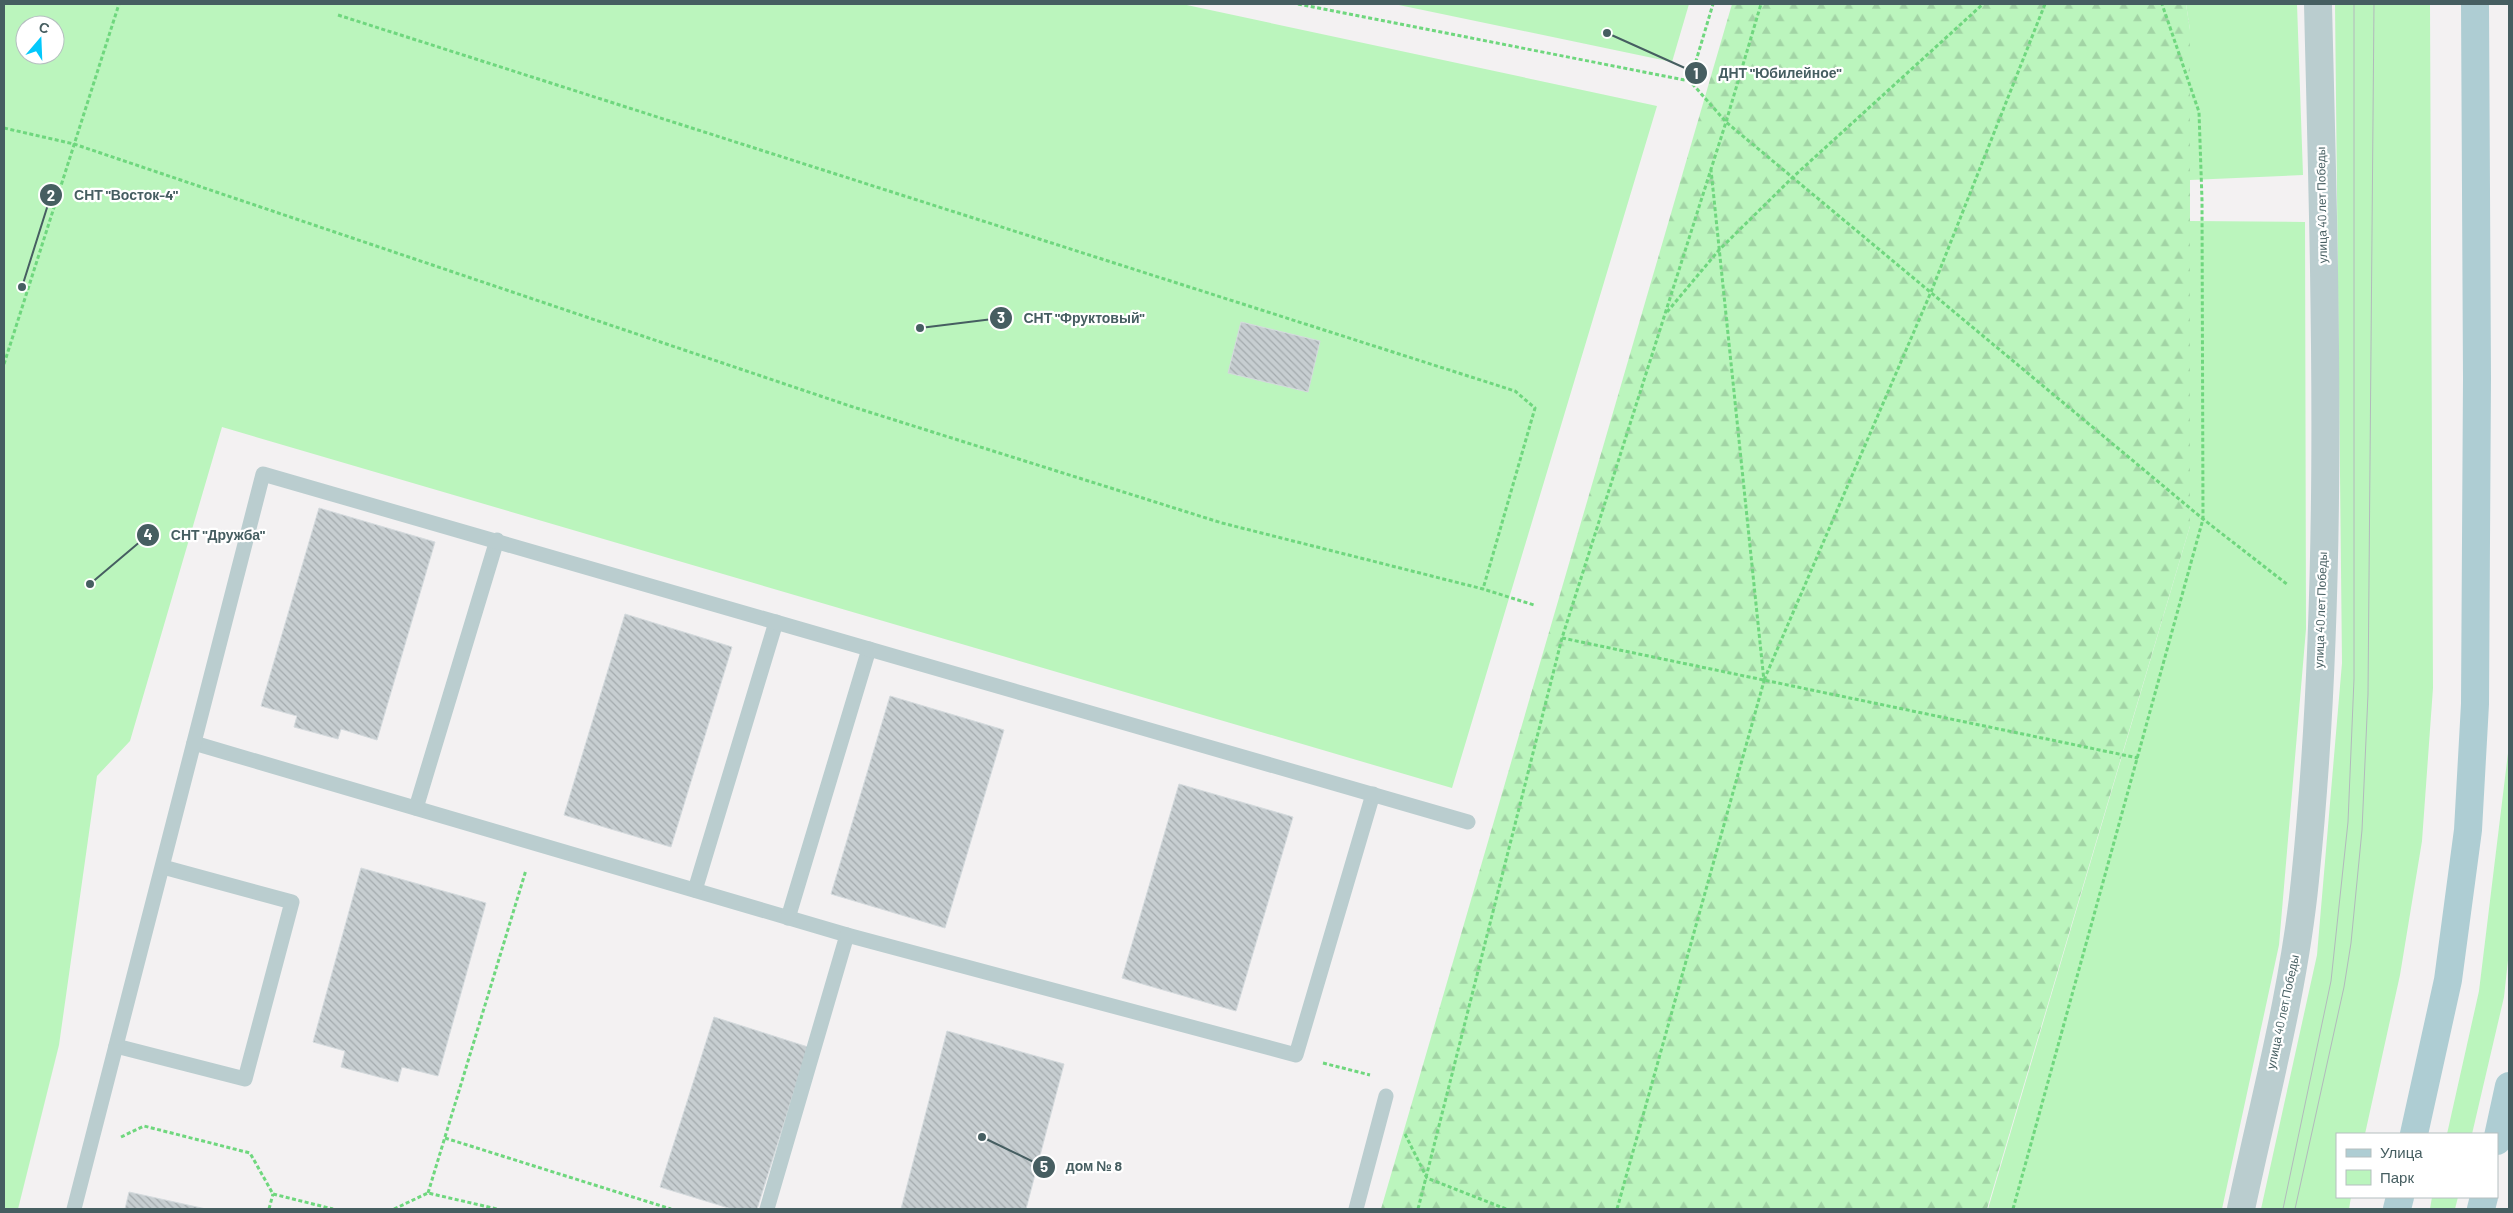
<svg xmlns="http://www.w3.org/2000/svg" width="2513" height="1213" font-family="Barlow,sans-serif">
	<defs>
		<pattern id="forest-firs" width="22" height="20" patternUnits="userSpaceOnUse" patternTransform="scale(1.25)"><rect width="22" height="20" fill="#bbf5bd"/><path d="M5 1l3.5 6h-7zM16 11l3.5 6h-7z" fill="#a2d4a5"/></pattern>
		<pattern id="building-back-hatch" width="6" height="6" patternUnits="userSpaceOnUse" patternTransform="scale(1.25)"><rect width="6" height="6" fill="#c7ced1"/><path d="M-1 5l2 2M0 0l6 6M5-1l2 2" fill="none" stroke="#a3aaad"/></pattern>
	</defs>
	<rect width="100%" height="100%" fill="#f3f1f2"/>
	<g fill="#bbf5bd" fill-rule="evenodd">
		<path d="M4 4H1182L1657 106 1452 788 222 427 130 741 97 776 59 1045 18 1209H4ZM25 25H55V55H25Z"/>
		<polygon points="1394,4 1689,4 1672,62"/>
		<polygon points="2186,4 2297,4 2303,175 2190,180 2190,30"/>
		<polygon points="2335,4 2430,4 2433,688 2422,841 2400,975 2365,1134 2337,1134 2337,1197 2351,1197 2349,1209 2261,1209 2317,955 2342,663"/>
		<polygon points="2190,221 2305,222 2306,629 2279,945 2222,1209 1988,1209 2190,526"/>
		<polygon points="2509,745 2509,951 2504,997 2472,1134 2447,1134 2479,991"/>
		<polygon points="2432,1197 2458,1197 2455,1209 2430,1209"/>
	</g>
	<polygon fill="url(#forest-firs)" points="1732,4 2186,4 2190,30 2190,526 1987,1209 1381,1209"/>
	<g fill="url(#building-back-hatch)" stroke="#d4dadd">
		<polygon points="1241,322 1320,341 1308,392 1228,373"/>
		<polygon points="319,508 435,542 377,740 341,729 338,739 294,727 297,716 261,706"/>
		<polygon points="625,614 732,647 671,847 564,815"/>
		<polygon points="890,696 1004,730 945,928 831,894"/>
		<polygon points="1179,784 1293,817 1236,1011 1122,978"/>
		<polygon points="361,868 486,903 438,1076 402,1067 398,1082 341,1067 345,1051 313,1042"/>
		<polygon points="714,1017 808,1047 757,1209 732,1209 660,1187"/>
		<polygon points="947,1031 1064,1064 1026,1209 901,1209"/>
		<polygon points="129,1192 206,1209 125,1209"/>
	</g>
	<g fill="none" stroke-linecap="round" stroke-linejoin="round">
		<g stroke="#6fd77e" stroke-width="3" stroke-dasharray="4 2.5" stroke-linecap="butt">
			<polyline points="1298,4 1690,81 1726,122 2203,519 2288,585"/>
			<polyline points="338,15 1515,391 1535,408 1483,589"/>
			<polyline points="1690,81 1713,4"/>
			<polyline points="4,128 74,144 850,406 1222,523 1483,589 1534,605"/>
			<polyline points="1667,312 1719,250 1793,177 1983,4"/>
			<polyline points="4,364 119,4"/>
			<polyline points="1562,638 2138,758"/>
			<polyline points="1764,680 1931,292 2045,4"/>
			<polyline points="1323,1063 1370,1075"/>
			<polyline points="1405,1134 1427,1178 1506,1209"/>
			<polyline points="121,1137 144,1126 250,1153 273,1194 333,1209"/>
			<polyline points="445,1138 671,1209"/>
			<polyline points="428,1193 526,870"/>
			<polyline points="269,1209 273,1194"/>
			<polyline points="394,1209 428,1193 497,1209"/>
			<polyline points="1418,1209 1562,638 1726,122 1761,4"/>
			<polyline points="1617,1209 1764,681 1711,170"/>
			<polyline points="2013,1209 2203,519 2202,200 2199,112 2162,4"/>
		</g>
		<g stroke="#bacdcf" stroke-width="15">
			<polyline points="194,743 847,935 767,1209"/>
			<polyline points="416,808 497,540"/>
			<polyline points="695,890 776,622"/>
			<polyline points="788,918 869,649"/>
			<polyline points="847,935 1296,1055 1373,794"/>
			<polyline points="116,1046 245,1079 292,902 163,867"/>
			<polyline points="74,1209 263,474 1468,822"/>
			<polyline points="1356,1209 1386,1096"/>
		</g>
		<path stroke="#bacdcf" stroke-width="28" d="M2241 1209C2264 1101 2294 991 2305 880 2335 592 2325 294 2318 4"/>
		<g stroke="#aecdd3" stroke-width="28">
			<polyline points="2414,1134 2448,980 2468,830 2475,704 2477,378 2475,4"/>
			<polyline points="2497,1141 2509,1086"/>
			<polyline points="2397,1209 2400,1197"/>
			<polyline points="2481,1209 2484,1197"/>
		</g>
		<g stroke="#b2b9bc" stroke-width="1">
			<polyline points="2283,1209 2331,981 2348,822 2354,679 2354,4"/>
			<polyline points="2295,1209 2344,987 2351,943 2362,830 2368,694 2374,4"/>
		</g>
	</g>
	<g text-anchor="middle" stroke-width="4.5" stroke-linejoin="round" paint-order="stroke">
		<g font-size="12" fill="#465e61" stroke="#fff">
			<text transform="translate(2322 205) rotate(-91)" y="4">улица 40 лет Победы</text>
			<text transform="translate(2321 610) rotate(-88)" y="4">улица 40 лет Победы</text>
			<text transform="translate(2283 1012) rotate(-78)" y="4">улица 40 лет Победы</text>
		</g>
	</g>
	<path fill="none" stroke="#465e61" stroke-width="2" d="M1607 33L1696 73M22 287L51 195M920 328L1001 318M90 584L148 535M982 1137L1044 1167"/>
	<g fill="#465e61" stroke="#fff" stroke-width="2">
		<circle cx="1607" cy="33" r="5"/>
		<circle cx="22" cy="287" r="5"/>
		<circle cx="920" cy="328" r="5"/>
		<circle cx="90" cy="584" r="5"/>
		<circle cx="982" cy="1137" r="5"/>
		<circle cx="1696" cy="73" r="12"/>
		<circle cx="51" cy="195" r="12"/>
		<circle cx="1001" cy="318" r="12"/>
		<circle cx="148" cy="535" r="12"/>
		<circle cx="1044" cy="1167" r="12"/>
	</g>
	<g font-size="15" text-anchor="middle" font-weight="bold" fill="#fff">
		<text x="1696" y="79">1</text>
		<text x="51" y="201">2</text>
		<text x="1001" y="323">3</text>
		<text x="148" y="540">4</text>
		<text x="1044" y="1172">5</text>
	</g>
	<g font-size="14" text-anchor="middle" font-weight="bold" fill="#465e61" stroke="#fff" stroke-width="4.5" stroke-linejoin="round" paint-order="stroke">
		<text x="1780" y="78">ДНТ "Юбилейное"</text>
		<text x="126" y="200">СНТ "Восток-4"</text>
		<text x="1084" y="323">СНТ "Фруктовый"</text>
		<text x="218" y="540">СНТ "Дружба"</text>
		<text x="1094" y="1171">дом № 8</text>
	</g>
	<rect width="2513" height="1213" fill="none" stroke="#465e61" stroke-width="10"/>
	<rect x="2336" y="1133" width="162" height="65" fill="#ffffff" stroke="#b5bfc0"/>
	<rect x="2346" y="1149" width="25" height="8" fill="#aecdd3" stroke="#b5bfc0"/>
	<text x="2380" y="1158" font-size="15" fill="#465e61">Улица</text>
	<rect x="2346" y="1170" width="25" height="15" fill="#bbf5bd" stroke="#b5bfc0"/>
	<text x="2380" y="1183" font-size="15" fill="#465e61">Парк</text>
	<g transform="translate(40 40) rotate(19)"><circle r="24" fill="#ffffff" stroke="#b5bfc0"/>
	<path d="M0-4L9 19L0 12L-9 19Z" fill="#03c8fb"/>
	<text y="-8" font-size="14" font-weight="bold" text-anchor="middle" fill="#465e61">С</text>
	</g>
</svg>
